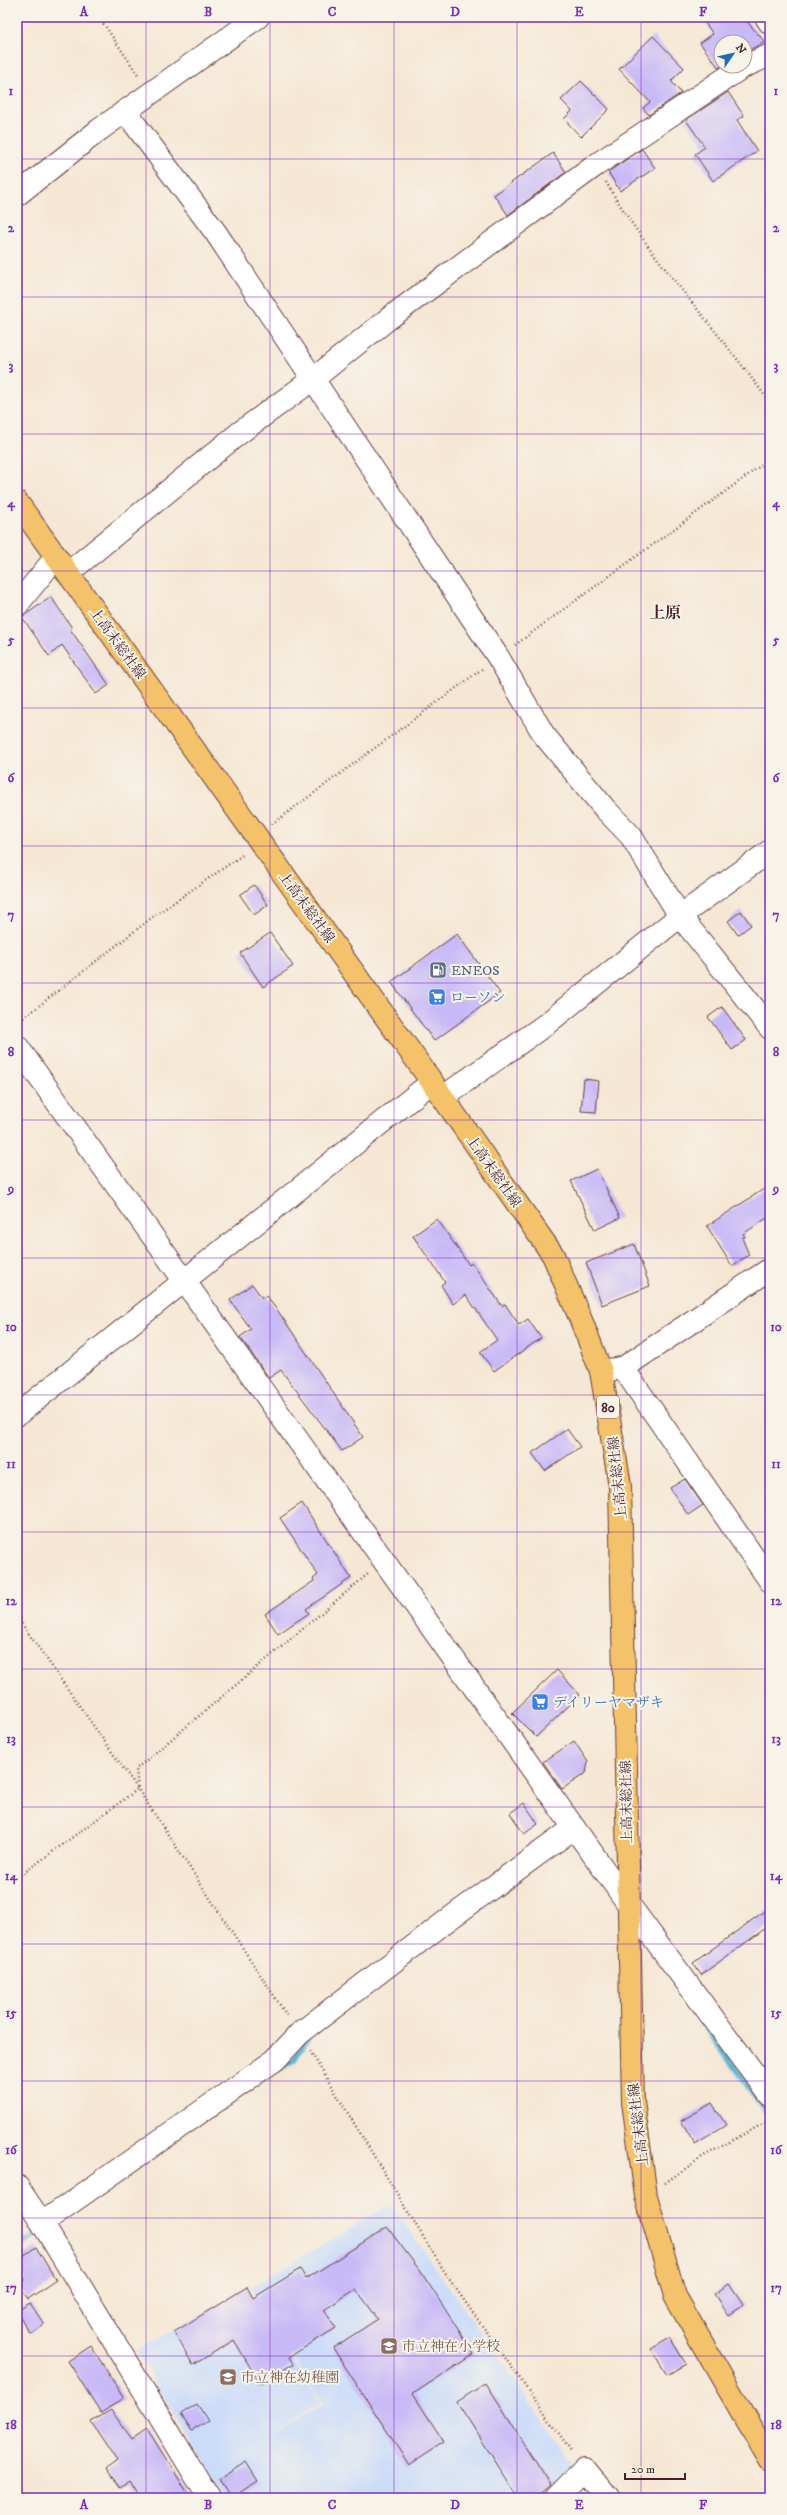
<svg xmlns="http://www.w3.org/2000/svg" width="787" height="2515" font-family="'IM FELL DW Pica','Noto Serif JP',serif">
	<rect width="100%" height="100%" fill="#f7f3e8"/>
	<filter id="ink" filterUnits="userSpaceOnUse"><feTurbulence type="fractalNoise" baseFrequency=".025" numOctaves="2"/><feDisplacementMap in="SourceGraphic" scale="8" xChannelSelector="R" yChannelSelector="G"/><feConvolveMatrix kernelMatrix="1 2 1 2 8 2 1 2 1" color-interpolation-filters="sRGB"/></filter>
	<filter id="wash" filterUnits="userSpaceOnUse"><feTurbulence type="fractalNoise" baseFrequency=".012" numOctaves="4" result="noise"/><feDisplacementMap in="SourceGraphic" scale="16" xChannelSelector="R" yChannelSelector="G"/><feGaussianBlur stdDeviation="0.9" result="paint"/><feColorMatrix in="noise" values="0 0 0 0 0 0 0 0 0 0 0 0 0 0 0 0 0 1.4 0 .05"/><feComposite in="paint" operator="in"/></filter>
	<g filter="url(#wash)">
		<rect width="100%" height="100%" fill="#f5e7d4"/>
		<polygon fill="#cbdcf9" points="391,2204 577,2469 549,2498 224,2498 136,2351 248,2288 320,2403 241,2455 323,2404 251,2287"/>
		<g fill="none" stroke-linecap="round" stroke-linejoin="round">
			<g stroke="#57b2d5" stroke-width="6">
				<polyline points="693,2009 770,2117"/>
				<polyline points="280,2069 294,2059 307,2039"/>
				<polyline points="17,2247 34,2236"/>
			</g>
		</g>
		<g id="blocks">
			<g fill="#c8b9f7">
				<polygon points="701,17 743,17 765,42 745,52 745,42 721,42 722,66 719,68 700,43 713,34"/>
				<polygon points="653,36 684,68 671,81 681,93 649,115 643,108 650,102 619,69"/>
				<polygon points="581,81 609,109 581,137 564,119 572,111 561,100"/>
				<polygon points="728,92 744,116 737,120 757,151 713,181 695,154 705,147 686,120"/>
				<polygon points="642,149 655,168 620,191 608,172"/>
				<polygon points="553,153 566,172 508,215 494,195"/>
				<polygon points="51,597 72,628 70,629 109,685 96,694 62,645 49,656 22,617"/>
				<polygon points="254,885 268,905 254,915 240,895"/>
				<polygon points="741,911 751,925 738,935 728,921"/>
				<polygon points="270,933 293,966 263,987 240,953"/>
				<polygon points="457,934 500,993 434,1041 391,982"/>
				<polygon points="722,1007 746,1040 732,1050 708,1017"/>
				<polygon points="584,1079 599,1081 596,1112 581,1111"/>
				<polygon points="597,1169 620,1218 595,1230 571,1181"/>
				<polygon points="770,1185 770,1216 743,1234 745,1237 742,1238 749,1255 732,1266 707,1226"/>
				<polygon points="437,1219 469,1265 472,1263 502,1306 505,1304 519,1325 528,1319 541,1338 494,1371 480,1352 497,1340 466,1295 453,1304 441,1285 445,1282 413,1236"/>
				<polygon points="634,1244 650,1286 602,1305 586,1263"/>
				<polygon points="252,1284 262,1298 266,1296 278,1311 363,1437 342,1451 281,1370 269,1378 240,1337 251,1329 230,1300"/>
				<polygon points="567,1429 580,1447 545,1471 532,1453"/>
				<polygon points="685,1479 703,1505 688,1515 670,1488"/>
				<polygon points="302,1503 351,1578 306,1609 309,1613 278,1634 265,1614 314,1581 313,1579 318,1575 280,1518"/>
				<polygon points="557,1670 580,1695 536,1737 512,1713"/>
				<polygon points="574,1741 588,1762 586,1773 562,1789 543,1762"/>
				<polygon points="524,1803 538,1824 524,1834 510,1813"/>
				<polygon points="770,1907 770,1925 701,1975 693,1963"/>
				<polygon points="712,2103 726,2125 695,2144 681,2121"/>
				<polygon points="387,2227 421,2272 474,2354 413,2394 444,2442 409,2465 333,2348 378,2319 356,2289 324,2310 336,2328 289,2357 293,2364 260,2384 234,2340 193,2365 174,2332 247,2287 253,2298 300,2269 306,2279"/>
				<polygon points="36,2247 56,2280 28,2299 17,2284 25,2279 17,2267 17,2260"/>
				<polygon points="729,2284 743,2305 728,2315 714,2294"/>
				<polygon points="30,2303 44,2324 30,2334 17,2311"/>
				<polygon points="670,2338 686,2364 667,2375 651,2349"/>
				<polygon points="91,2346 124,2398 101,2413 68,2361"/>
				<polygon points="486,2383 551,2485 536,2498 519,2498 457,2402"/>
				<polygon points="197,2404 208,2421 192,2431 181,2414"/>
				<polygon points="111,2410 132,2439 147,2429 191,2498 139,2498 129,2481 120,2487 107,2468 117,2461 91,2422"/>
				<polygon points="246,2462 258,2481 231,2498 219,2479"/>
			</g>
		</g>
	</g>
	<g filter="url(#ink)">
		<use href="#blocks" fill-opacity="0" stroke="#643d44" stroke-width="1"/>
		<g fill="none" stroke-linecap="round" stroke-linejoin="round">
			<defs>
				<g id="minor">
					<polyline points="766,17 770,23"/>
					<polyline points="745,66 770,55"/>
					<polyline points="125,111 216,233 498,657 544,735 605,809 631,836 680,916 770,1028"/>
					<polyline points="17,195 99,130 258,17"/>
					<polyline points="68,573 238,434 312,380 388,319 596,165 744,66"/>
					<polyline points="17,605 56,557"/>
					<polyline points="17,1046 627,1902 770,2095"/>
					<polyline points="443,1097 545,1025 680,916 770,851"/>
					<polyline points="623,1368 770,1269"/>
					<polyline points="601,1371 623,1368 770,1581"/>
					<polyline points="17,2186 42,2223 209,2498"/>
					<polyline points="42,2223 275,2060 299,2034 449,1919 574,1828"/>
					<polyline points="556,2498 584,2469 608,2498"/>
				</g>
				<polyline id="tertiary" points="17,1415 432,1082"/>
				<polyline id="primary" points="17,502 432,1082 553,1255 581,1320 601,1371 620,1486 633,2102 646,2196 675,2296 770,2461"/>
			</defs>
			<use href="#minor" stroke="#643d44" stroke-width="24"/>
			<use href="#tertiary" stroke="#643d44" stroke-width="24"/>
			<use href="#primary" stroke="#643d44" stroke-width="24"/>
			<g stroke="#643d44" stroke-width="2.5" stroke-dasharray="1 3" stroke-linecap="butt">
				<polyline points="99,17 139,76"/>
				<path d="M606 182C652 262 717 328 770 403"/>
				<polyline points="515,645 770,459"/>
				<polyline points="272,824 482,669"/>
				<polyline points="17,1023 154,916 244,854"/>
				<polyline points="17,1617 138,1789 288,2017"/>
				<polyline points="17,1878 138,1789 136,1769 368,1574"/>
				<polyline points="310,2051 449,2279 572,2452"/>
				<polyline points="665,2183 702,2157 770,2120"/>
			</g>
			<use href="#minor" stroke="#fff" stroke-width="22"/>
			<use href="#tertiary" stroke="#fff" stroke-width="22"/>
			<use href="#primary" stroke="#f3c26a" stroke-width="22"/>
		</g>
	</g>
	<path fill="none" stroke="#7b2cbf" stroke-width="1" stroke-opacity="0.55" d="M146 17V2498M270 17V2498M394 17V2498M517 17V2498M641 17V2498M17 159H770M17 297H770M17 434H770M17 571H770M17 708H770M17 846H770M17 983H770M17 1120H770M17 1258H770M17 1395H770M17 1532H770M17 1669H770M17 1807H770M17 1944H770M17 2081H770M17 2218H770M17 2356H770"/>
	<defs>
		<symbol id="fuel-square" viewBox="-11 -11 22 22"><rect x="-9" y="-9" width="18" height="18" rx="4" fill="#5c6f8a" stroke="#f7f3e8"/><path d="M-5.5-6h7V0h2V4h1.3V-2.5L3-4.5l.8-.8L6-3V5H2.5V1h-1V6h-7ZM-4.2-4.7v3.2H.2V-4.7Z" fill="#fff"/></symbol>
		<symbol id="supermarket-square" viewBox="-11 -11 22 22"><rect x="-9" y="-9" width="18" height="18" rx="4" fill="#3f7fe0" stroke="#f7f3e8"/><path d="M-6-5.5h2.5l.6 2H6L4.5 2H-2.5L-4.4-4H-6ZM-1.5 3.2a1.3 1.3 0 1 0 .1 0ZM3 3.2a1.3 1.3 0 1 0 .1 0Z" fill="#fff"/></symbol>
		<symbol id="school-square" viewBox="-11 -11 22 22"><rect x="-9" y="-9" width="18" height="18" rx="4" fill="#8d6e63" stroke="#f7f3e8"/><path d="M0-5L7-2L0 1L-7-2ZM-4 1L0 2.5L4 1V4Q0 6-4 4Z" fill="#fff"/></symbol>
	</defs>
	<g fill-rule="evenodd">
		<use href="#fuel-square" x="428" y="960" width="20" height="20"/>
		<use href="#supermarket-square" x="427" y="987" width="20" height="20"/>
		<use href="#supermarket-square" x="530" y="1692" width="20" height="20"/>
		<use href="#school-square" x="379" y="2336" width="20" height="20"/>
		<use href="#school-square" x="218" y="2367" width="20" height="20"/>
	</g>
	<g text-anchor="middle" stroke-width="4" stroke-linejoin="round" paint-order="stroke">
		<rect fill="#f7f3e8" stroke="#7e5f64" stroke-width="1" x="597" y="1396" width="22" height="22" rx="3"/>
		<g font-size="13" font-weight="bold" fill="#4a1f2b">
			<text x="608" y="1412">80</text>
		</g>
		<g font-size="14" fill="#4a1f2b" stroke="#f7f3e8">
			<text transform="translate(118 643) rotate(54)" y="5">上高末総社線</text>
			<text transform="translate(307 907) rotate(54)" y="5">上高末総社線</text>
			<text transform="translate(494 1171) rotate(55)" y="5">上高末総社線</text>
			<text transform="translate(617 1478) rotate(-96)" y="5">上高末総社線</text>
			<text transform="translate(626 1802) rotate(-91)" y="5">上高末総社線</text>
			<text transform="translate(638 2125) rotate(-97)" y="5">上高末総社線</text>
		</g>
		<g font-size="14" fill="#4e5e75" stroke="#f7f3e8" text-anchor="start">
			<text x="451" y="975">ENEOS</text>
		</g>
		<g font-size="14" fill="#366cbe" stroke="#f7f3e8" text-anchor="start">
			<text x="450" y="1002">ローソン</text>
			<text x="553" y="1707">デイリーヤマザキ</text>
		</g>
		<g font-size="14" fill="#785e54" stroke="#f7f3e8" text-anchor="start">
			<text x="402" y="2351">市立神在小学校</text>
			<text x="241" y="2382">市立神在幼稚園</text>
		</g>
		<g font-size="16" font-weight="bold" fill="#4a1f2b" stroke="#f7f3e8">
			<text x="665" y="618">上原</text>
		</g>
	</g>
	<rect width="787" height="2515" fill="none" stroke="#f7f3e8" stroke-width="44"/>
	<g transform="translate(733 54) rotate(56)"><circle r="19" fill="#f7f3e8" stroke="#b29e9c"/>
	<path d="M0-3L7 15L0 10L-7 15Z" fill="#1f6fb2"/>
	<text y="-6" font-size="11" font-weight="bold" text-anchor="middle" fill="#4a1f2b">N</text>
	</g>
	<path d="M625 2473v6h60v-6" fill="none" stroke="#4a1f2b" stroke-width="2"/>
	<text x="631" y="2473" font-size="12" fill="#4a1f2b" stroke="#f7f3e8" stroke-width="3" paint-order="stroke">20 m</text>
	<rect x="22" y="22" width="743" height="2471" fill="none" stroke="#7b2cbf" stroke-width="1.5"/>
	<g font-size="13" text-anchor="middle" font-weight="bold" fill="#7b2cbf">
		<text x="84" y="16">A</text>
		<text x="208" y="16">B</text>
		<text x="332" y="16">C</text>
		<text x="455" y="16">D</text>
		<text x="579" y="16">E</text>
		<text x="703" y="16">F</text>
		<text x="11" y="95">1</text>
		<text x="776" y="95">1</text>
		<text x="11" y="232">2</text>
		<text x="776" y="232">2</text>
		<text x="11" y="370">3</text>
		<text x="776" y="370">3</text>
		<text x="11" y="507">4</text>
		<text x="776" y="507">4</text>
		<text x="11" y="644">5</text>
		<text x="776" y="644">5</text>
		<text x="11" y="782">6</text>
		<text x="776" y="782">6</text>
		<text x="11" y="919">7</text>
		<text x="776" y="919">7</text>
		<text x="11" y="1056">8</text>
		<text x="776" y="1056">8</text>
		<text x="11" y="1193">9</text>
		<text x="776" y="1193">9</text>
		<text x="11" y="1331">10</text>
		<text x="776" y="1331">10</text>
		<text x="11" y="1468">11</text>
		<text x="776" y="1468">11</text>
		<text x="11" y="1605">12</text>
		<text x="776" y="1605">12</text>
		<text x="11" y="1743">13</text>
		<text x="776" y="1743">13</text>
		<text x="11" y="1880">14</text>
		<text x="776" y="1880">14</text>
		<text x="11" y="2017">15</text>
		<text x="776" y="2017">15</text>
		<text x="11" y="2154">16</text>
		<text x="776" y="2154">16</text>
		<text x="11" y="2292">17</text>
		<text x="776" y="2292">17</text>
		<text x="11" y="2429">18</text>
		<text x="776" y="2429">18</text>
		<text x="84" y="2509">A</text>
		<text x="208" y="2509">B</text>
		<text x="332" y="2509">C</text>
		<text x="455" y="2509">D</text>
		<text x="579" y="2509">E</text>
		<text x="703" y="2509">F</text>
	</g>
</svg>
